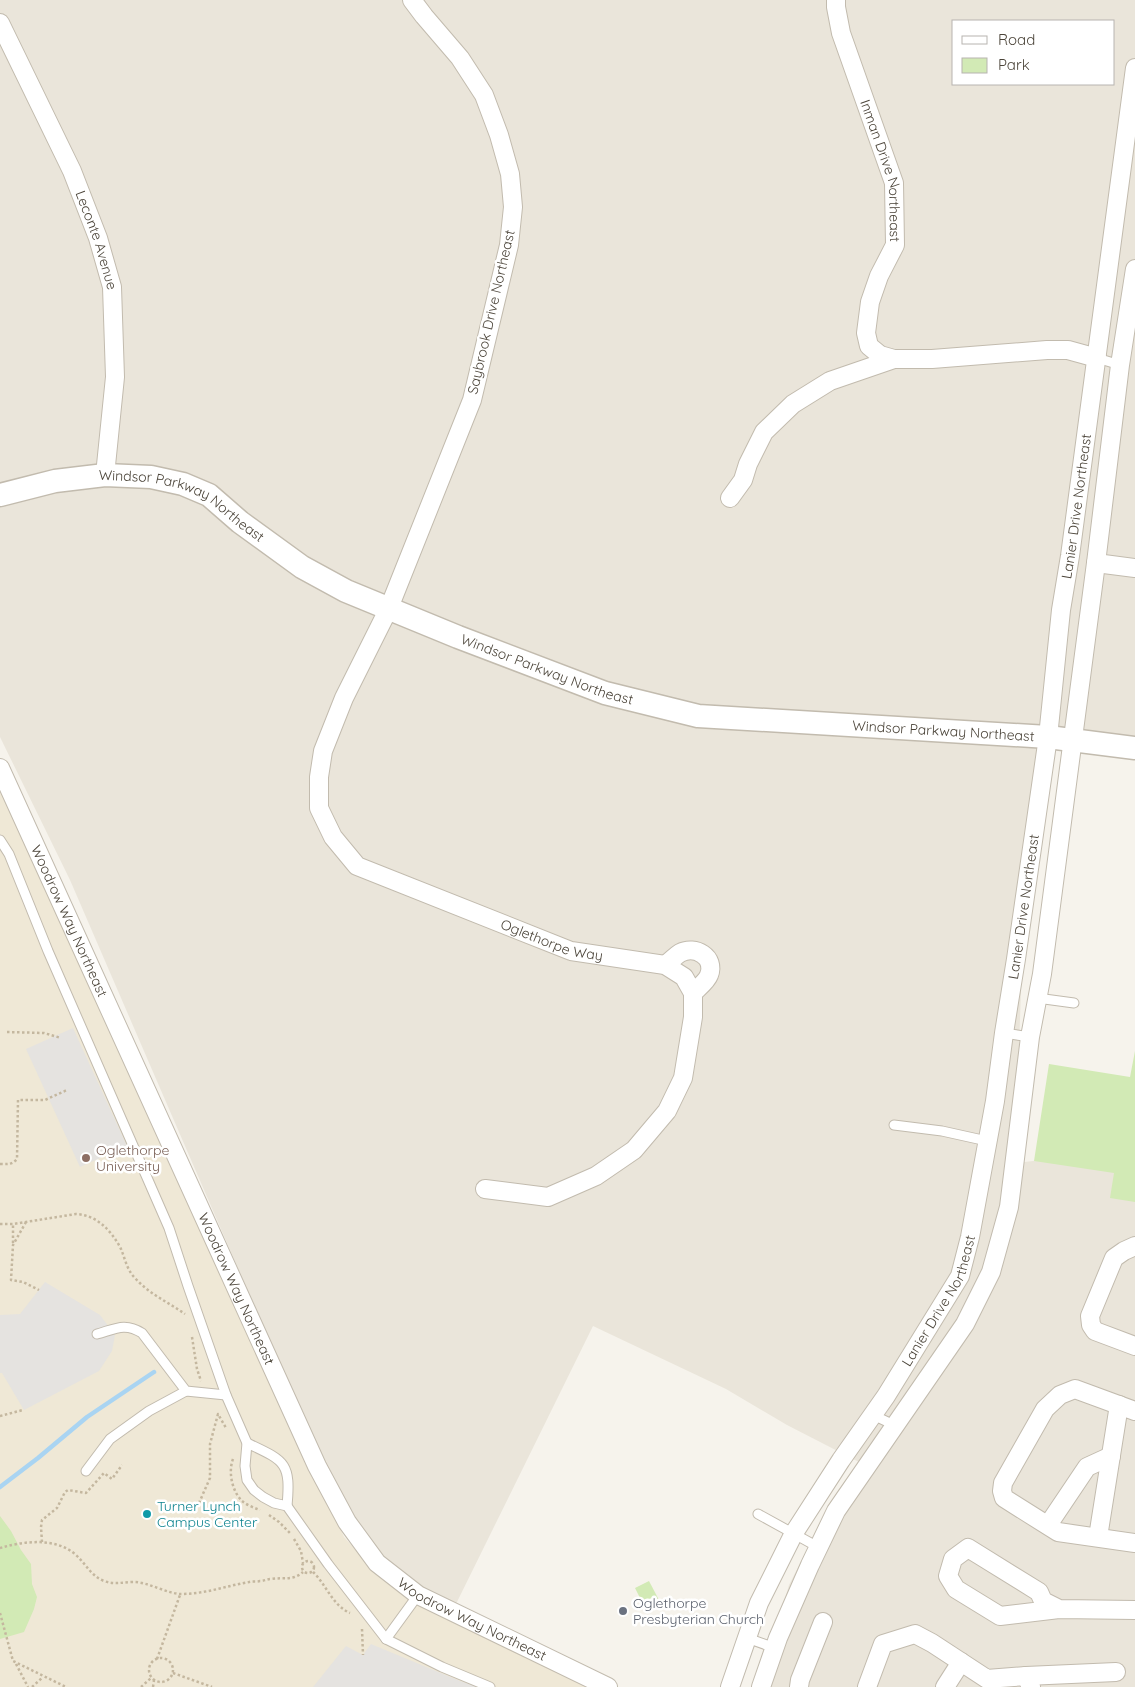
<svg xmlns="http://www.w3.org/2000/svg" width="1135" height="1687" font-family="Quicksand,sans-serif">
	<rect width="100%" height="100%" fill="#f6f3ec"/>
	<path fill="#eae5da" fill-rule="evenodd" d="M0 0H1135V750L1057 739 1022 962 1015 1163 1135 1149V1687H759L789 1585 837 1492 859 1462 787 1425 726 1389 593 1326 454 1608 358 1546 70 880 0 737ZM954 21H1114V84H954Z"/>
	<polygon fill="#efe8d6" points="0,780 344,1537 364,1559 389,1581 430,1611 587,1687 0,1687"/>
	<g fill="#d2eab5">
		<polygon points="1135,1051 1135,1202 1110,1198 1114,1173 1034,1161 1049,1064 1130,1077"/>
		<polygon points="0,1516 11,1531 21,1550 31,1564 32,1584 37,1597 34,1609 24,1632 0,1639"/>
		<polygon points="649,1581 659,1600 645,1608 635,1588"/>
	</g>
	<g fill="#e5e3e0">
		<polygon points="73,1028 127,1146 80,1167 26,1049"/>
		<polygon points="45,1282 100,1315 115,1335 112,1351 99,1371 24,1410 2,1373 0,1373 0,1315 20,1314"/>
		<polygon points="371,1644 460,1681 477,1687 313,1687 346,1646 363,1655"/>
	</g>
	<g fill="none" stroke-linecap="round" stroke-linejoin="round">
		<polyline stroke="#a9d4f2" stroke-width="4.5" points="0,1487 38,1458 87,1417 154,1372"/>
		<defs>
			<g id="service">
				<polyline points="1097,358 1120,365"/>
				<polyline points="0,840 9,854 48,951 169,1228 188,1286 226,1395 247,1443 245,1466 247,1480 254,1490 263,1497 274,1503 287,1506 328,1564 386,1639 442,1667 490,1687"/>
				<polyline points="1037,998 1074,1003"/>
				<polyline points="1004,1033 1030,1037"/>
				<polyline points="894,1125 942,1131 987,1141"/>
				<path d="M97 1334C115 1329 125 1322 142 1333L186 1391 226 1395"/>
				<polyline points="873,1415 894,1425"/>
				<path d="M247 1443C285 1461 291 1462 287 1506"/>
				<polyline points="86,1471 110,1439 149,1411 186,1391"/>
				<polyline points="758,1514 818,1547"/>
				<polyline points="747,1638 775,1648"/>
				<polyline points="386,1639 418,1595"/>
			</g>
			<g id="minor">
				<path id="s1" d="M412 0 424 16 460 58 484 95 499 135 510 174 513 207 509 245 472 400 389 608 344 698 323 751 319 777V808L333 837 357 866 571 951 665 965 684 977 693 993V1017L683 1078 667 1111 634 1150 596 1176 548 1197 485 1189"/>
				<path id="s2" d="M836 0V7L841 33 894 183 895 245 879 276 870 302 866 333 869 346 880 355 894 359H932L1047 350H1068L1097 358"/>
				<path id="s3" d="M0 23 72 171 98 238 112 287 115 377 105 475"/>
				<polyline points="730,498 743,480 748,464 764,432 793,404 830,381 894,359"/>
				<polyline points="1096,563 1135,568"/>
				<path id="s4" d="M0 768 317 1466 347 1522 377 1563 418 1595 608 1687"/>
				<path d="M665 965C670 962 675 956 680 953 695 945 716 957 709 975 707 981 698 988 693 993"/>
				<polyline points="1135,1246 1124,1251 1114,1258 1090,1316 1091,1325 1095,1331 1135,1346"/>
				<polyline points="1135,1411 1075,1389 1060,1395 1045,1409 1003,1483 1002,1491 1004,1498 1058,1532 1135,1543"/>
				<polyline points="1048,1525 1087,1467 1111,1456"/>
				<polyline points="1098,1537 1119,1405"/>
				<polyline points="1059,1609 1000,1616 956,1589 948,1576 953,1559 968,1548 1039,1592 1043,1601 1059,1609 1135,1610"/>
				<path id="s5" d="M730 1687 759 1603 794 1533 841 1460 886 1396 960 1276 970 1237 995 1101 1004 1033 1016 959 1048 737 1061 610 1070 556 1135 68"/>
				<polyline points="761,1687 778,1638 810,1565 836,1511 965,1324 991,1272 1009,1207 1030,1037 1042,974 1096,563 1120,365 1135,269"/>
				<polyline points="799,1687 800,1680 823,1622"/>
				<polyline points="867,1687 883,1644 915,1634 932,1643 987,1679 1026,1676"/>
				<polyline points="945,1687 961,1662"/>
				<polyline points="1031,1687 1026,1676 1116,1672"/>
			</g>
			<g id="tertiary">
				<path id="s6" d="M0 495 55 481 105 475 151 477 183 484 209 495 240 522 302 567 346 591 458 637 605 693 698 716 1048 737 1135 748"/>
			</g>
		</defs>
		<use href="#service" stroke="#c2bbae" stroke-width="11"/>
		<use href="#minor" stroke="#c2bbae" stroke-width="20"/>
		<use href="#tertiary" stroke="#c2bbae" stroke-width="25"/>
		<g stroke="#c4b79f" stroke-width="2.5" stroke-dasharray="2.5 2.5" stroke-linecap="butt">
			<polyline points="7,1032 44,1033 61,1038"/>
			<path d="M0 1164C7 1164 12 1165 17 1159L18 1100H45L67 1090"/>
			<polyline points="26,1222 13,1245 11,1280 23,1282 39,1290"/>
			<path d="M0 1224H13L76 1214C96 1215 110 1229 120 1247 125 1257 126 1269 135 1278 149 1294 168 1302 185 1314"/>
			<polyline points="13,1243 13,1224"/>
			<polyline points="192,1337 197,1369 201,1381"/>
			<polyline points="0,1416 23,1410"/>
			<path d="M233 1459C228 1472 232 1491 242 1501 247 1505 254 1508 260 1510"/>
			<polyline points="199,1503 210,1478 210,1444 218,1414 226,1428"/>
			<polyline points="269,1515 279,1522 291,1534"/>
			<polyline points="294,1539 301,1551 303,1563"/>
			<polyline points="42,1542 41,1527 42,1520 57,1508 65,1492 68,1490 86,1493 104,1473 112,1479 122,1465"/>
			<path d="M0 1548C24 1541 56 1537 76 1555 86 1564 91 1576 104 1581 114 1585 123 1582 134 1582 148 1582 168 1594 181 1594 205 1594 226 1586 249 1582 252 1581 256 1582 260 1581 264 1581 267 1579 271 1579 283 1577 293 1581 303 1572"/>
			<circle cx="308" cy="1567" r="6"/>
			<path d="M313 1572C326 1584 332 1605 350 1613"/>
			<polyline points="0,1613 13,1661 66,1687"/>
			<polyline points="362,1629 363,1655"/>
			<circle cx="161" cy="1670" r="12"/>
			<polyline points="157,1659 180,1595"/>
			<polyline points="16,1664 28,1687"/>
			<polyline points="173,1673 212,1687"/>
			<polyline points="32,1687 43,1677"/>
			<polyline points="141,1687 151,1678"/>
			<polyline points="153,1687 154,1680"/>
		</g>
		<use href="#service" stroke="#fff" stroke-width="9"/>
		<use href="#minor" stroke="#fff" stroke-width="18"/>
		<use href="#tertiary" stroke="#fff" stroke-width="22"/>
	</g>
	<circle fill="#8d6e63" stroke="#fff" stroke-width="2" cx="86" cy="1158" r="5"/>
	<circle fill="#0f9aa8" stroke="#fff" stroke-width="2" cx="147" cy="1514" r="5"/>
	<circle fill="#6b7280" stroke="#fff" stroke-width="2" cx="623" cy="1611" r="5"/>
	<g text-anchor="middle" stroke-width="5" stroke-linejoin="round" paint-order="stroke">
		<g font-size="14" fill="#4b4439" stroke="#fff">
			<text dy="5" stroke="none"><textPath href="#s2" startOffset="178">Inman Drive Northeast</textPath></text>
			<text dy="5" stroke="none"><textPath href="#s3" startOffset="238">Leconte Avenue</textPath></text>
			<text transform="translate(491 312) rotate(-77)" y="5">Saybrook Drive Northeast</text>
			<text dy="5" stroke="none"><textPath href="#s5" startOffset="1252">Lanier Drive Northeast</textPath></text>
			<text dy="5" stroke="none"><textPath href="#s6" startOffset="192">Windsor Parkway Northeast</textPath></text>
			<text dy="5" stroke="none"><textPath href="#s6" startOffset="598">Windsor Parkway Northeast</textPath></text>
			<text dy="5" stroke="none"><textPath href="#s6" startOffset="1002">Windsor Parkway Northeast</textPath></text>
			<text dy="5" stroke="none"><textPath href="#s5" startOffset="848">Lanier Drive Northeast</textPath></text>
			<text dy="5" stroke="none"><textPath href="#s4" startOffset="168">Woodrow Way Northeast</textPath></text>
			<text dy="5" stroke="none"><textPath href="#s1" startOffset="1151">Oglethorpe Way</textPath></text>
			<text dy="5" stroke="none"><textPath href="#s4" startOffset="572">Woodrow Way Northeast</textPath></text>
			<text dy="5" stroke="none"><textPath href="#s5" startOffset="442">Lanier Drive Northeast</textPath></text>
			<text dy="5" stroke="none"><textPath href="#s4" startOffset="992">Woodrow Way Northeast</textPath></text>
		</g>
		<g font-size="14" fill="#785e54" stroke="#fff" text-anchor="start">
			<text x="96" y="1155">Oglethorpe<tspan x="96" dy="16">University</tspan></text>
		</g>
		<g font-size="14" fill="#0d838f" stroke="#fff" text-anchor="start">
			<text x="157" y="1511">Turner Lynch<tspan x="157" dy="16">Campus Center</tspan></text>
		</g>
		<g font-size="14" fill="#5b616d" stroke="#fff" text-anchor="start">
			<text x="633" y="1608">Oglethorpe<tspan x="633" dy="16">Presbyterian Church</tspan></text>
		</g>
	</g>
	<rect x="952" y="20" width="162" height="65" fill="#ffffff" stroke="#b7b4b0"/>
	<rect x="962" y="36" width="25" height="8" fill="#ffffff" stroke="#b7b4b0"/>
	<text x="998" y="45" font-size="15" fill="#4b4439">Road</text>
	<rect x="962" y="58" width="25" height="15" fill="#d2eab5" stroke="#b7b4b0"/>
	<text x="998" y="70" font-size="15" fill="#4b4439">Park</text>
</svg>
